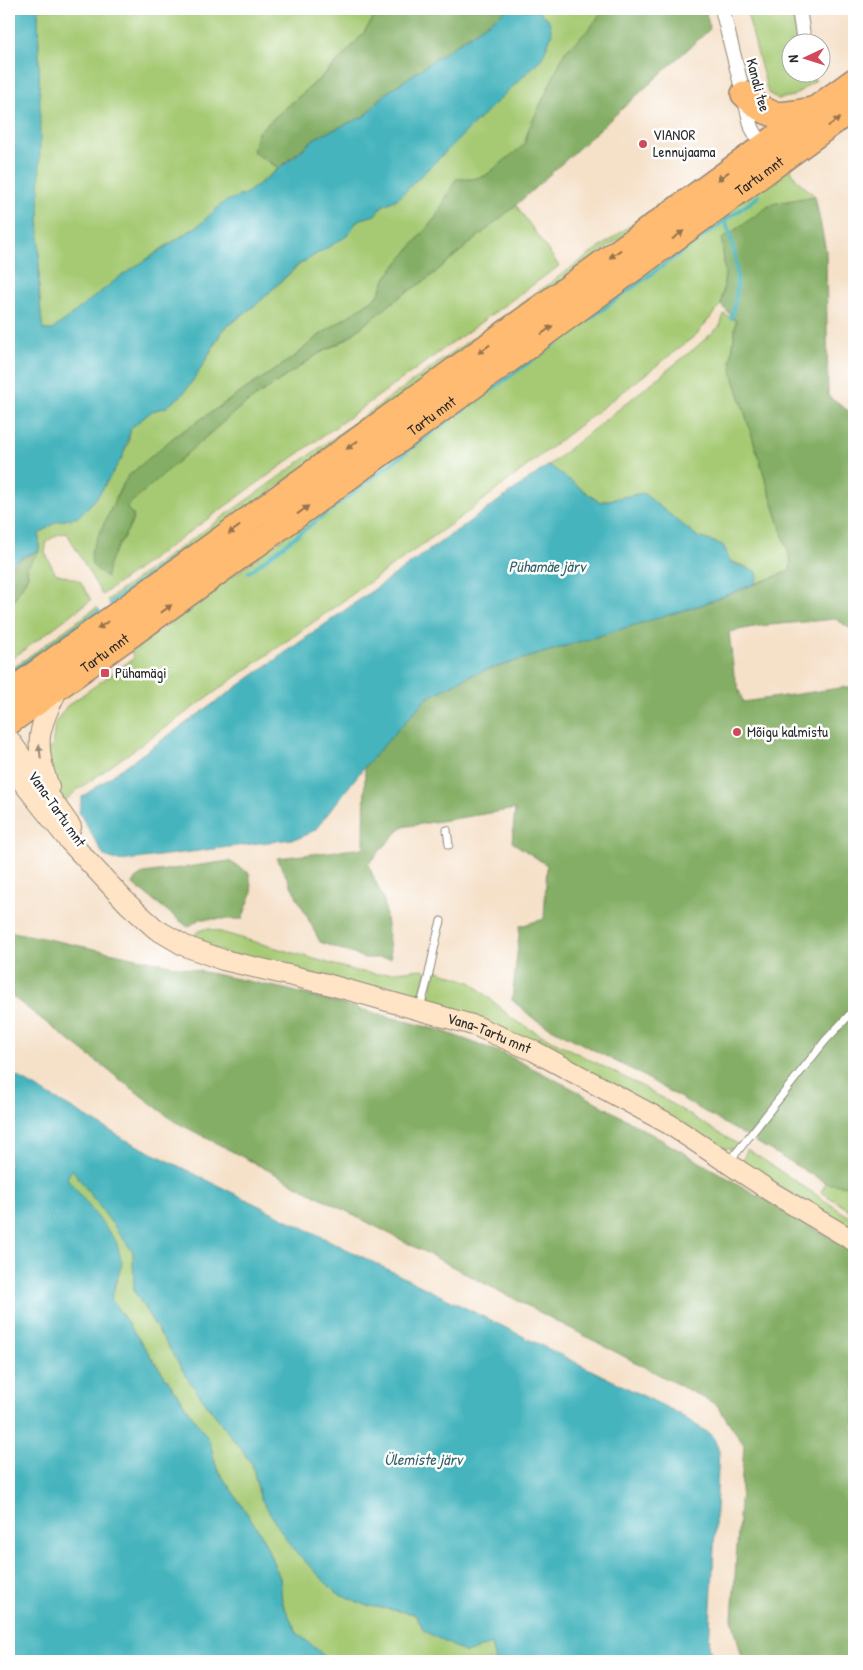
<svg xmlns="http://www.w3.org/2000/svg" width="863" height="1670" font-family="'Patrick Hand',sans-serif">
	<rect width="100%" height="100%" fill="#fff"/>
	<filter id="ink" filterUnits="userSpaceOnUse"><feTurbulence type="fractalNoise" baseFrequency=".02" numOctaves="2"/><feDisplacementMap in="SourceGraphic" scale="10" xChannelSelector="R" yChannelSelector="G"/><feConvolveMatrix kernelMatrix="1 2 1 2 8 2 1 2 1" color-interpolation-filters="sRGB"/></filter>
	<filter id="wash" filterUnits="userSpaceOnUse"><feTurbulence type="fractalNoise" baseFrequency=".0096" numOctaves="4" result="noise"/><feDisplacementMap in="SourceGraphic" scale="20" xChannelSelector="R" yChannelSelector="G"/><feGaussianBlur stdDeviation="1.12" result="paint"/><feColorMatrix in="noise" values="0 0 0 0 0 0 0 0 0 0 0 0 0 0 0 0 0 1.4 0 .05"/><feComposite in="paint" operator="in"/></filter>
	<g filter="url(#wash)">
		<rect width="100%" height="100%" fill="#f5e0c8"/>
		<g fill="#a6ca73" stroke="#687a4f">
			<path d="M38 9H380C350 59 301 93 258 132 255 149 264 160 279 168L247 193 223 203 199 225 161 249 52 330H42C33 223 42 116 38 9Z"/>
			<path d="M513 9H602C597 24 578 40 566 50L528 131 525 145 485 176 473 179 456 180 436 217 386 277 378 296 317 337 294 357 174 437 129 476 118 492 109 514 107 569 110 559 131 525 126 507 138 495 238 409 318 354 344 341 402 295 426 280 516 205 559 266 102 595 67 533 59 534 47 541 45 552 55 573 80 581 91 600 9 661V608L28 576 27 567 39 551V534L56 522 78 517 88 507 100 493 128 444 131 428 152 411 166 407 182 395 197 375 223 330 258 303 299 265 347 235 358 220 375 215 382 206 397 199 542 58 538 11Z"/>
			<polygon points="746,9 792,9 797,42 790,42 790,72 805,73 816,80 793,96 778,99 768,93"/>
			<polygon points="788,165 797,180 815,196 772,204 722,239 725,275 721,305 696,335 468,512 76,791 64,802 56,785 45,749 52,748 55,723 67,706 134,658 131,652 465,402"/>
			<polygon points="677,192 680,195 113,606 107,600"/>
			<polygon points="724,314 736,321 731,361 733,375 791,561 790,571 754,584 758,578 747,567 730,561 723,545 698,537 643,493 599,502 549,465 695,348 720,326"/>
			<polygon points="97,607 100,614 9,680 9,671"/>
			<polygon points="204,929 210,929 356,971 377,974 422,969 427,971 420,994 412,999 228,954 192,940 197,932"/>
			<polygon points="435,970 471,982 513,1019 528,1028 649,1090 739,1145 734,1149 722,1148 430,1003 429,1000"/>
			<polygon points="747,1149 854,1220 854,1232 745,1165 743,1160"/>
			<polygon points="72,1169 133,1252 134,1291 190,1382 252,1464 260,1497 365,1605 416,1614 424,1631 491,1644 495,1661 326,1661 320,1652 297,1633 282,1602 280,1578 261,1534 217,1469 209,1440 111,1299 122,1263 67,1178"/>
			<polygon points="826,1183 854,1187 854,1213 821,1192"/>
		</g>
		<g fill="#84ae65" stroke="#586c48">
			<polygon points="380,9 508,9 385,94 365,116 315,138 279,168 253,152 258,132 332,68 362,35"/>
			<path d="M602 9H705L710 29 516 205 426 280 402 295 346 339 318 354 238 409 126 507 134 516C127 538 107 554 107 578L92 565 91 551 119 492 128 476 174 437 294 357 317 337 378 296 386 277 436 217 456 179H473L485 176 524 145 528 131 566 50C578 40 597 24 602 9Z"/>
			<polygon points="815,196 826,251 828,396 854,415 854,631 836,619 759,626 729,632 734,675 743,702 854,686 854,1187 826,1183 640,1074 534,1019 512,1000 520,926 544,919 547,865 512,842 515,809 402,827 368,864 384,901 391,958 364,958 320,942 277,858 364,848 365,766 427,698 473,674 701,605 790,571 791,561 733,375 731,361 736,321 721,305 725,275 722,239 772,204"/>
			<path d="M39 551 27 567 28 576 9 608C9 572 1 564 39 551Z"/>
			<polygon points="229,861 249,873 252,893 242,919 200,919 188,927 133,884 135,879 144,873"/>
			<polygon points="9,931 285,989 442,1031 505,1054 575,1090 854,1251 854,1661 743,1661 732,1619 744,1445 717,1405 174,1121 9,994"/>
		</g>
		<g fill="#45b4bd" stroke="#387074">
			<path d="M9 9H38L40 110 39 297 43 330H52L118 278 199 225 224 202 247 193 294 157 315 138 365 116 385 94 508 9 538 11 549 20 552 34 542 58 397 199 382 206 375 215 358 220 347 236 298 265 258 303 223 329 197 375 182 395 166 407 152 411 131 428 123 456 100 493 88 507 78 517 56 522 39 534V551C27 555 15 557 9 569Z"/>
			<polygon points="549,465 599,502 643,493 698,537 723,545 730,562 757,572 758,578 754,584 701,605 473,674 427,698 365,766 315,830 299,838 120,861 104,856 79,812 82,797"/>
			<polygon points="9,1072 126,1140 676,1412 713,1436 719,1451 709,1646 713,1661 495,1661 491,1644 466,1653 424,1631 416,1614 365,1605 335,1592 291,1547 260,1497 252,1464 190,1382 134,1291 133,1252 72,1169 67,1178 116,1241 122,1263 111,1299 209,1440 217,1469 261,1534 280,1578 282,1602 297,1633 320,1652 326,1661 9,1661"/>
		</g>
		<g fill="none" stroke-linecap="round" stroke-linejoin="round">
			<g stroke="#45b4bd" stroke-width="4">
				<path d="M725 220C737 252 742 285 731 318"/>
				<polyline points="249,572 434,431 759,196"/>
				<polyline points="110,603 189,547"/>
				<polyline points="9,675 99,611"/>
			</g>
		</g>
	</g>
	<g filter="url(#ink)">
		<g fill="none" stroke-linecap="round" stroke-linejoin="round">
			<defs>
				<g id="lane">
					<polyline points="447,830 449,845"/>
					<path d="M419 1009C430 980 432 951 441 921"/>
					<polyline points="729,1162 825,1041 854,1010"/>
				</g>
				<g id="street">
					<polyline points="722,9 752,128 766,152"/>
					<polyline points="799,9 804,42"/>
				</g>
				<g id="secondary">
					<polyline points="9,739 71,827"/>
					<path id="s1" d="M9 765 69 841 128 904 156 929 185 946 223 960 327 984 476 1026 534 1051 669 1124 773 1193 854 1241"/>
					<path d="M49 787C33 743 38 727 59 687"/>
				</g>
				<g id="highway">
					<path d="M744 94C770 119 777 117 811 110"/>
					<polyline points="9,693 854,81"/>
					<path id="s2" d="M9 722 264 539 854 107"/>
				</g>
			</defs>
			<use href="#lane" stroke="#90867a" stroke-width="9"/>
			<use href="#street" stroke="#90867a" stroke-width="16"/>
			<use href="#secondary" stroke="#90867a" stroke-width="22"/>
			<use href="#highway" stroke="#90867a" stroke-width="28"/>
			<use href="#lane" stroke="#fff" stroke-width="7"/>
			<use href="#street" stroke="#fff" stroke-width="14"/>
			<use href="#secondary" stroke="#ffe4c6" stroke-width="20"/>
			<use href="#highway" stroke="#ffbb71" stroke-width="25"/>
		</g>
		<defs><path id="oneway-solid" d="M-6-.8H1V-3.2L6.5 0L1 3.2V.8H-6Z" transform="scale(1.25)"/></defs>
		<g fill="#95734e">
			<use href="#oneway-solid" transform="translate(834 122) rotate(-36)"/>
			<use href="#oneway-solid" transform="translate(723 176) rotate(144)"/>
			<use href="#oneway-solid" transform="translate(678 235) rotate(-36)"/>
			<use href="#oneway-solid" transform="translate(615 254) rotate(144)"/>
			<use href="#oneway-solid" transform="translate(547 330) rotate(-36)"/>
			<use href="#oneway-solid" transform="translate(484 349) rotate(144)"/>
			<use href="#oneway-solid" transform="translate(352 445) rotate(144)"/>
			<use href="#oneway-solid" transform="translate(303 510) rotate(-36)"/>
			<use href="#oneway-solid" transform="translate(234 530) rotate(144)"/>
			<use href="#oneway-solid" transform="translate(166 609) rotate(-36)"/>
			<use href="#oneway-solid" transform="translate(103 625) rotate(144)"/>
		</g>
		<use fill="#958878" href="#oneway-solid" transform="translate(40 752) rotate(-97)"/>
	</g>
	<g fill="#d1495b" stroke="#fff" stroke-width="2">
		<circle cx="643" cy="144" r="5"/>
		<rect x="100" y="668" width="10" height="10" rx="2.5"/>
		<circle cx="737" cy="732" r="5"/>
	</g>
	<g text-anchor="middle" stroke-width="5" stroke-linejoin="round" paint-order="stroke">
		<g font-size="15" fill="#2b2b2b" stroke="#fff">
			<text transform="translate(758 85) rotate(75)" y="5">Kanali tee</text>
			<text dy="5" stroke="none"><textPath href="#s2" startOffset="928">Tartu mnt</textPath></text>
			<text dy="5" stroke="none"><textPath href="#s2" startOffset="522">Tartu mnt</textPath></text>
			<text dy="5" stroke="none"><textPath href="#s2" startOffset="118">Tartu mnt</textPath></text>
			<text transform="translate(57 809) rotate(55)" y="5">Vana-Tartu mnt</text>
			<text dy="5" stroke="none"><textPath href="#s1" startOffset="571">Vana-Tartu mnt</textPath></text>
		</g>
		<g font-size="15" fill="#2b2b2b" stroke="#fff" text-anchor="start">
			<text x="653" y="140">VIANOR<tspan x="653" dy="17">Lennujaama</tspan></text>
			<text x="115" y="678">Pühamägi</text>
			<text x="747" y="737">Mõigu kalmistu</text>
		</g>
		<g font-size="16" font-style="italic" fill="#356265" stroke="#fff">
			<text x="547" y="572">Pühamäe järv</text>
			<text x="423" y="1465">Ülemiste järv</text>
		</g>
	</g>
	<rect width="863" height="1670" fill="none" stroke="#fff" stroke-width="30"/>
	<g transform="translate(806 58) rotate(266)"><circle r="24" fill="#ffffff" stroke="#aaaaaa"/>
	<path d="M0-4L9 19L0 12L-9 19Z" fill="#d1495b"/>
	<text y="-8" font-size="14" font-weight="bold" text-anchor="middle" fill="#2b2b2b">N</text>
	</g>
</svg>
